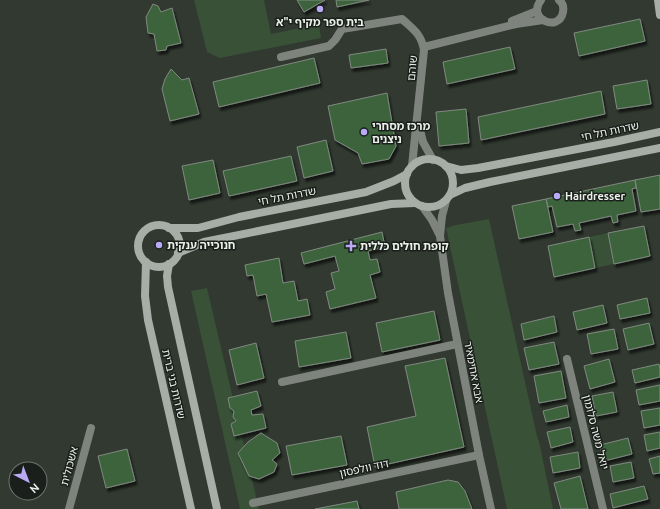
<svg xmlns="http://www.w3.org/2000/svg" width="660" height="509" font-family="Ubuntu,'Noto Sans Hebrew',sans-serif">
	<defs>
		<filter id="shadow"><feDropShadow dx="2" dy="3.5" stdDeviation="1" flood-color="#0009"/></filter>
	</defs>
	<rect width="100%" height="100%" fill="#313930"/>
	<g fill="#385137">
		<polygon points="194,0 264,0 271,34 319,24 321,38 220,58 207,52"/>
		<polygon points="489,219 537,436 539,441 553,509 507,509 446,228 456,225"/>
		<polygon points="608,233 614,264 595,268 589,237"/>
		<polygon points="207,288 259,509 240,509 191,291"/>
	</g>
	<g fill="#3d643c" stroke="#808980" filter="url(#shadow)">
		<polygon points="297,0 325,0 304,12"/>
		<polygon points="336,0 369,0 337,7"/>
		<polygon points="153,4 158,6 161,12 172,8 181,43 167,46 166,50 157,51 154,34 148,33 146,17"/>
		<polygon points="640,19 645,41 579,56 574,33"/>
		<polygon points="510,47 515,69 447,84 443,62"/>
		<polygon points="386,49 388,63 351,68 349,55"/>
		<polygon points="314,58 320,83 219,107 213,82"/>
		<polygon points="171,69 182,80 189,78 199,114 170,121 162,89 165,79"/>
		<polygon points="647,80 651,104 617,109 613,86"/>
		<polygon points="601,91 605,114 481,140 478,117"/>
		<polygon points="387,93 396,146 389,159 362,164 358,153 335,140 328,106"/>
		<polygon points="466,109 469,143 439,146 436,112"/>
		<polygon points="326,140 333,171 304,178 297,147"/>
		<polygon points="291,156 297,181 229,196 223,171"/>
		<polygon points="213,160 220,193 189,200 182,166"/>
		<polygon points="660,175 660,209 641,212 635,180"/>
		<polygon points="635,180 636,188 632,189 636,211 617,215 618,222 613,223 611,216 579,223 581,230 575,231 573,224 557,227 552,206 548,207 546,199"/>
		<polygon points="546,199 553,232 519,239 512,206"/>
		<polygon points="644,226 650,256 614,264 608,233"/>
		<polygon points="382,232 385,247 368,251 370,260 377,259 380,272 370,275 376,298 330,309 326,292 335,289 331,273 339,271 335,256 304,264 301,253"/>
		<polygon points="589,237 595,268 554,277 548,246"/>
		<polygon points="279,258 283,283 294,281 298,301 307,299 310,315 272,322 266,294 257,296 253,275 247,276 245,265"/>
		<polygon points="647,298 650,313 620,319 617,305"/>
		<polygon points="603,305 607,323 577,330 573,312"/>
		<polygon points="434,311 440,340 382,352 376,323"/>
		<polygon points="554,316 557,332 524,340 521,324"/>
		<polygon points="649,323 654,344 628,350 623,329"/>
		<polygon points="614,329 618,349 591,354 587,334"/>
		<polygon points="346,332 351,358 299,367 295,341"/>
		<polygon points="554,342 559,364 529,370 524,348"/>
		<polygon points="256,343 264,378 237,385 229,350"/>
		<polygon points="445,358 464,447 375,467 367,427 416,416 405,366"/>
		<polygon points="609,359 615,382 590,389 584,366"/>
		<polygon points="659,364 660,370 660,377 635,383 632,370"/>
		<polygon points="561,371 566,398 539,403 534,376"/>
		<polygon points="660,385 660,401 639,405 636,390"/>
		<polygon points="257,391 261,406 251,410 252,415 263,414 266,428 234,436 231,424 236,421 233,417 234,411 230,408 228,398"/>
		<polygon points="613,392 617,412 596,416 592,396"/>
		<polygon points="567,405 569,417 546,422 543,411"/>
		<polygon points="660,408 660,425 644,428 641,411"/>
		<polygon points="570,427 573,442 551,448 547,432"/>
		<polygon points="660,432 660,448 647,451 644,435"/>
		<polygon points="261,433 277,443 280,453 272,460 277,464 274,472 259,479 249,476 238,453 248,442"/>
		<polygon points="341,436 347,465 292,475 286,446"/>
		<polygon points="628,438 632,454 604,461 600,445"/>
		<polygon points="127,449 135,481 106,488 98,456"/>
		<polygon points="578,452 580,468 553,473 550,457"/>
		<polygon points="660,456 660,473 653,474 649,459"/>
		<polygon points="631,462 634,478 613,482 610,466"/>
		<polygon points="580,476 588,509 561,509 554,483"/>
		<polygon points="448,480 458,482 465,491 472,509 399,509 396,492"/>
		<polygon points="644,486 648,499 613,508 610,494"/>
		<polygon points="357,501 359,509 315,509"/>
	</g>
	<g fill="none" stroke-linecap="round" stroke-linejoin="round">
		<g stroke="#7f837e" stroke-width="8">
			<path d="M541 0C526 19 559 33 563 12 564 7 563 3 559 0"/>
			<polyline points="512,21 537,11"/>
			<polyline points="424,47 516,24 543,20"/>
			<path d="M281 57 329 46 335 40 342 29 402 19C414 30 421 34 424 50L412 166"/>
			<polyline points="419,126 423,142 433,160"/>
			<polyline points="446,201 442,216 440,236 448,293 479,455 491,509"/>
			<polyline points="422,206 432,220 439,234"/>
			<polyline points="567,359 603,509"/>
			<polyline points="282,382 457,344"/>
			<polyline points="253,503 479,455"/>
			<polyline points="69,509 91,428"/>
		</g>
		<g stroke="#a7ada7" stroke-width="8">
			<polyline points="658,0 660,15"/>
			<circle cx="429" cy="183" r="24"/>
			<polyline points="446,166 461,170 478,168 614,142 660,132"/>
			<polyline points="450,195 465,188 490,182 660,148"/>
			<circle cx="159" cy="246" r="21"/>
			<polyline points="169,228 198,228 239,217 366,192 394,181 407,174"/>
			<polyline points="178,253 204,242 214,240 391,204 415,203"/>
			<polyline points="146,262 145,296 148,320 191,509"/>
			<polyline points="169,264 167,276 168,287 217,509"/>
		</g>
	</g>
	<g fill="#baaaf6" stroke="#1b1f1b" stroke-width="1.5">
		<circle cx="320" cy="9" r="4"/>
		<circle cx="364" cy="132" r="4"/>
		<circle cx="557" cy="196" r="4"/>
		<circle cx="159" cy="245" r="4"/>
		<path d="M349 240h4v4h4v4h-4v4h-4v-4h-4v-4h4z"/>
	</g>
	<g text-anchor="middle" stroke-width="3" stroke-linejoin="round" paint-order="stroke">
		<g font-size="11" font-weight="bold" fill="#ebf0ea" stroke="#1b1f1b" text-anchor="start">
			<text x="320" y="26" text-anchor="middle">בית ספר מקיף י"א</text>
			<text x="372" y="130">מרכז מסחרי<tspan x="372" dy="13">ניצנים</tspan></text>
			<text x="565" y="200">Hairdresser</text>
			<text x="167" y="249">חנוכייה ענקית</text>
			<text x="360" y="250">קופת חולים כללית</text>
		</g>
		<g font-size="11" fill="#ebf0ea" stroke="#1b1f1b">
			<text transform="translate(412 68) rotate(-85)" y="4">שוהם</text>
			<text transform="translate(610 131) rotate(-12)" y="4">שדרות תל חי</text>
			<text transform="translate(287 196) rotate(-11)" y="4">שדרות תל חי</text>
			<text transform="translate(474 372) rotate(79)" y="4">אבא אחימאיר</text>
			<text transform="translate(174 384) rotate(77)" y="4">שדרות בני ברית</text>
			<text transform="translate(596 432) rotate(76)" y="4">יואל משה סלומון</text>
			<text transform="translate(69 466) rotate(-75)" y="4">אשכולית</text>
			<text transform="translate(364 468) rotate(-12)" y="4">דוד וולפסון</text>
		</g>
	</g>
	<g transform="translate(28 481) rotate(138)"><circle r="19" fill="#1b1f1b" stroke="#6e736e"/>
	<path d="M0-3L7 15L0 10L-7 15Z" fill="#baaaf6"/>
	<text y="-6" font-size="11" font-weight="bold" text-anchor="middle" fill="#ebf0ea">N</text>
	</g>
</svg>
